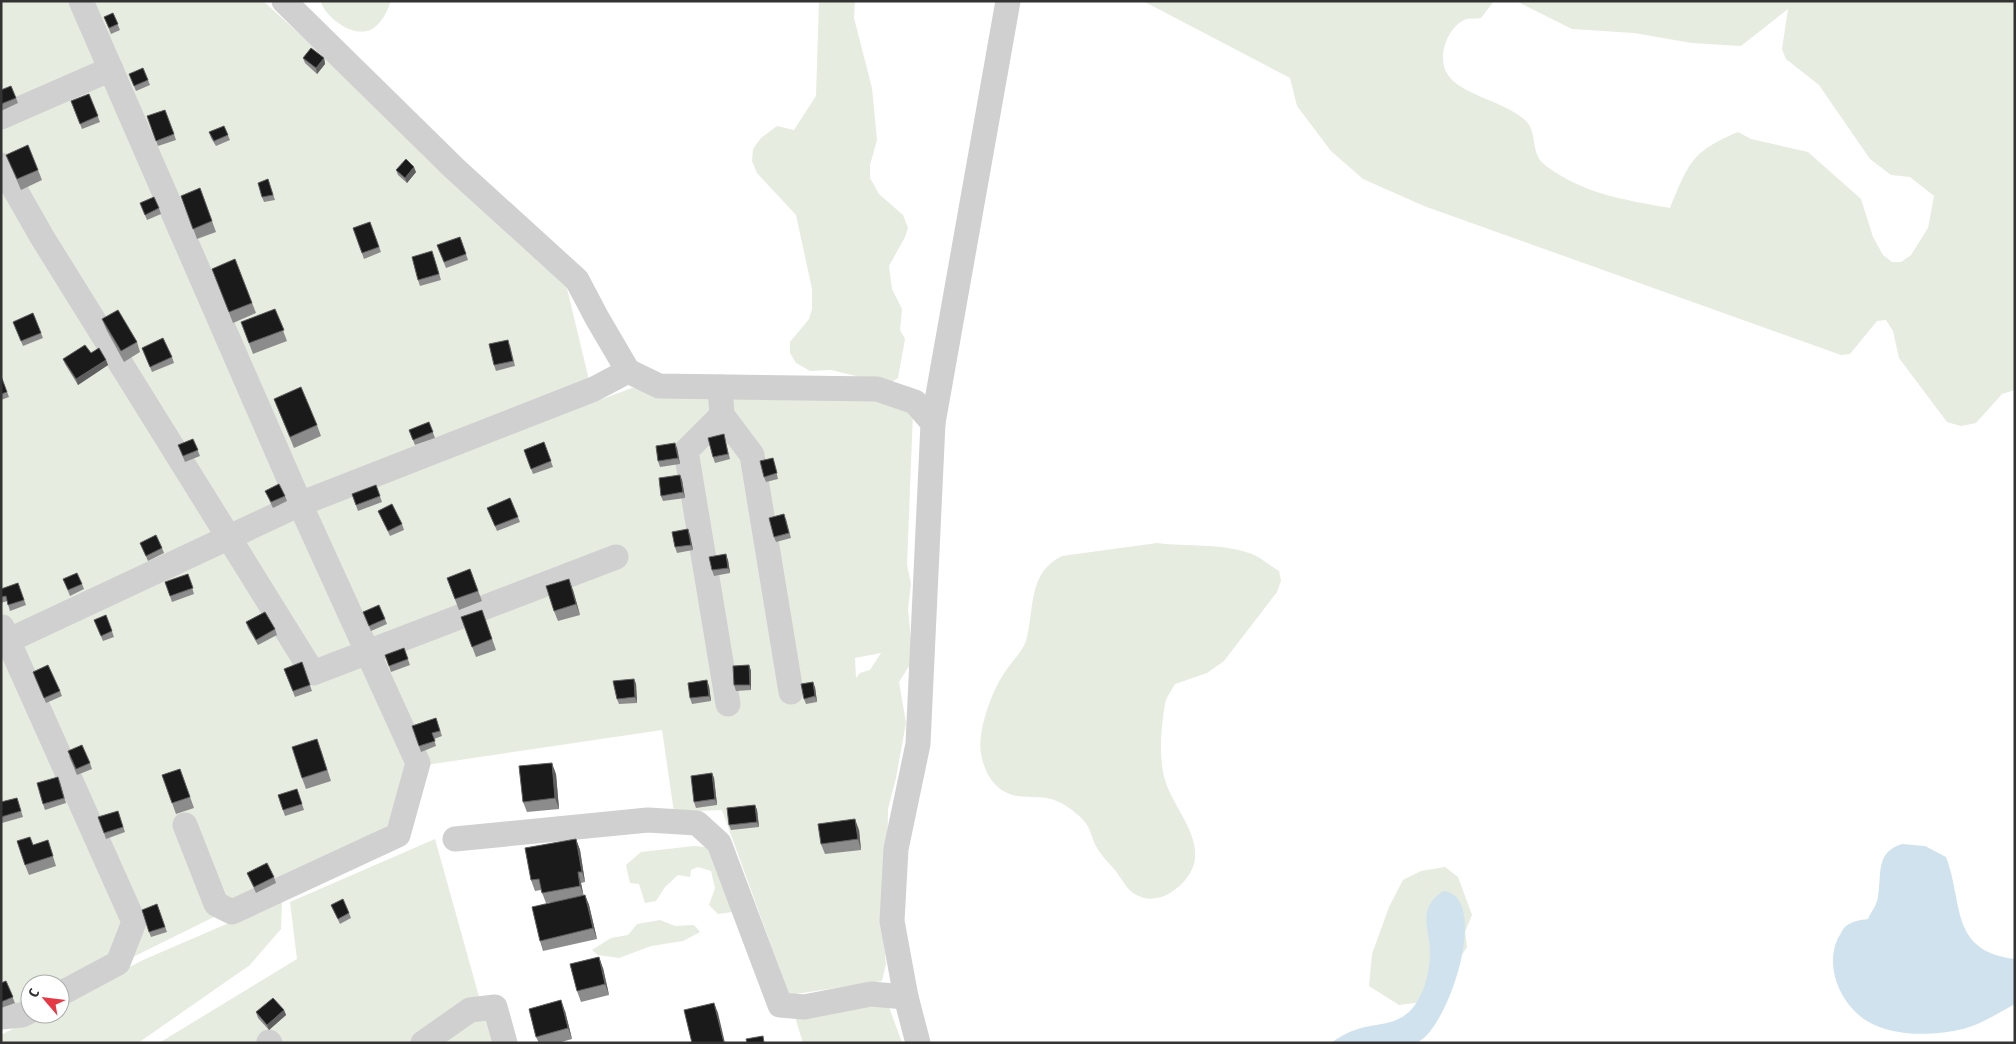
<svg xmlns="http://www.w3.org/2000/svg" width="2016" height="1044" font-family="'Fira Sans Condensed',sans-serif">
	<rect width="100%" height="100%" fill="#fff"/>
	<g fill="#e6ecdf" fill-rule="evenodd">
		<polygon points="1,1 75,1 292,504 1,635"/>
		<polygon points="87,1 263,1 371,98 565,280 589,380 303,492"/>
		<path d="M323 1H391C387 12 381 25 370 30 352 37 328 19 321 3Z"/>
		<polygon points="819,1 855,1 854,18 872,88 877,140 870,165 870,178 879,194 903,215 908,228 905,237 889,266 892,289 902,309 900,330 905,339 898,378 889,384 831,370 810,371 796,363 790,353 790,342 809,319 812,309 812,289 796,215 757,173 752,161 753,149 761,138 777,126 794,130 816,96"/>
		<path d="M1143 1H1494L1481 18C1477 19 1470 18 1466 19 1447 27 1436 58 1448 75 1461 95 1507 102 1526 121 1536 131 1532 149 1540 160 1543 164 1550 169 1555 172 1589 195 1631 201 1670 208 1689 164 1690 152 1738 132L1751 139 1808 152 1861 199 1873 237 1883 255 1892 262H1901L1911 255 1928 228 1934 196 1910 177 1891 175 1870 159 1819 85 1786 59 1782 49 1788 9 1741 46 1692 43 1634 33 1572 29 1516 1H2015V390L2002 394 1976 423 1961 426 1947 422 1899 358 1893 331 1886 320 1877 321 1850 354 1841 355 1424 206 1363 179 1331 151 1297 106 1290 78Z"/>
		<path d="M720 387 877 400 913 413 907 565 911 584 908 609 913 660 899 682 906 723 896 778 888 809 887 871 882 923 886 964 882 981 789 995 722 810 674 812 662 730 426 765 309 507 632 388ZM881 653 870 670 860 673 856 678 855 658Z"/>
		<polygon points="295,514 413,768 384,833 60,993 60,984 30,984 30,1007 1,1014 1,648"/>
		<path d="M1157 543C1188 547 1219 543 1249 553 1259 556 1269 565 1279 571L1281 581 1277 592 1224 661 1207 673 1175 684C1172 690 1166 697 1165 704 1161 728 1158 760 1166 783 1176 813 1212 847 1186 879 1173 895 1152 906 1133 893 1126 888 1120 876 1114 869 1108 862 1100 854 1096 846 1092 839 1091 831 1087 825 1083 818 1069 807 1061 803 1047 795 1032 798 1017 796 995 792 985 774 981 754 977 733 991 693 1003 675 1010 663 1021 654 1026 641 1035 609 1027 573 1062 556Z"/>
		<polygon points="435,839 492,1043 159,1043 297,959 290,902"/>
		<polygon points="694,846 706,847 717,859 732,912 718,914 709,905 715,888 711,871 698,867 691,870 690,877 678,875 665,887 656,901 645,903 639,884 630,883 626,865 641,852"/>
		<polygon points="1445,867 1458,877 1472,915 1465,932 1467,947 1450,974 1423,1002 1399,1005 1369,986 1372,954 1389,907 1403,880 1421,871"/>
		<polygon points="282,900 281,929 250,965 138,1043 1,1043 1,1035 41,1014 60,1014 60,1004 143,960"/>
		<polygon points="660,920 675,926 694,925 700,932 683,941 651,946 619,958 598,955 592,950 611,938 628,935 637,924"/>
		<polygon points="888,1004 902,1043 803,1043 795,1017"/>
	</g>
	<g fill="#cfe2ee">
		<path d="M1902 844 1925 846 1946 857C1964 904 1949 951 2015 959V1004C1998 1013 1982 1024 1963 1029 1934 1036 1894 1037 1867 1021 1841 1005 1824 967 1838 938 1841 934 1843 928 1846 926 1853 921 1860 920 1868 919 1871 912 1877 905 1878 897 1882 874 1875 852 1902 844Z"/>
		<path d="M1443 891C1491 895 1450 1026 1418 1042 1411 1044 1344 1043 1331 1043 1339 1037 1348 1032 1358 1029 1378 1023 1395 1026 1411 1010 1424 996 1430 972 1430 953 1430 927 1416 910 1443 891Z"/>
	</g>
	<g fill="none" stroke-linecap="round" stroke-linejoin="round">
		<g stroke="#d0d0d0" stroke-width="25">
			<polyline points="81,1 300,504 418,763 398,835 232,912 216,904 185,825"/>
			<polyline points="284,1 455,169 577,280 597,318 628,371 659,386 877,389 915,402 933,423"/>
			<polyline points="1,117 111,69"/>
			<polyline points="1,165 42,237 313,673 616,557"/>
			<polyline points="720,387 722,415 752,455 791,692"/>
			<polyline points="722,415 686,451 728,704"/>
			<polyline points="2,627 134,922 118,963 60,994"/>
			<polyline points="1,644 300,504 594,389 628,371"/>
			<polyline points="455,839 648,820 697,823 719,843 780,1005 804,1007 871,994 906,997"/>
			<polyline points="1,1017 22,1015 30,1011"/>
			<polyline points="269,1042 270,1043"/>
			<polyline points="423,1043 470,1010 495,1007 505,1043"/>
			<polyline points="918,1043 906,997 892,921 896,849 918,744 933,423 1008,1"/>
		</g>
	</g>
	<g fill="#8c8c8c">
		<polygon points="113,13 120,30 111,34 104,17"/>
		<polygon points="303,58 324,58 325,64 317,74 305,63"/>
		<polygon points="129,74 148,80 150,85 136,91"/>
		<polygon points="1,90 16,98 18,103 1,111"/>
		<polygon points="89,94 100,122 82,129 71,101"/>
		<polygon points="147,116 174,134 176,140 158,146"/>
		<polygon points="224,126 230,140 216,146 211,138 209,132"/>
		<polygon points="6,155 38,170 42,180 21,190"/>
		<polygon points="396,170 416,172 407,183 398,175"/>
		<polygon points="268,179 275,200 264,202 262,197"/>
		<polygon points="200,188 216,232 197,239 181,196"/>
		<polygon points="140,203 159,208 161,214 147,220"/>
		<polygon points="370,222 381,252 364,259 353,228"/>
		<polygon points="460,237 468,260 446,268 437,245"/>
		<polygon points="434,257 441,280 420,286 418,280"/>
		<polygon points="235,259 256,313 233,323 212,269"/>
		<polygon points="275,309 287,341 253,354 241,322"/>
		<polygon points="33,313 43,338 23,346 13,322"/>
		<polygon points="102,319 137,342 140,352 124,362 106,329"/>
		<polygon points="510,345 515,366 496,371 494,365"/>
		<polygon points="142,348 172,357 174,363 152,372"/>
		<polygon points="91,353 106,360 108,365 78,385 65,364 63,359"/>
		<polygon points="1,376 9,397 1,400"/>
		<polygon points="274,399 317,425 321,436 294,448"/>
		<polygon points="429,422 435,438 415,445 409,430"/>
		<polygon points="724,434 730,459 715,463 713,457"/>
		<polygon points="193,439 200,456 185,462 178,445"/>
		<polygon points="544,442 553,467 533,474 524,450"/>
		<polygon points="677,448 680,464 660,467 658,461"/>
		<polygon points="773,458 778,479 766,482 764,477"/>
		<polygon points="680,475 682,480 685,498 663,501 661,496"/>
		<polygon points="376,485 382,502 358,511 352,494"/>
		<polygon points="265,491 285,496 287,501 273,508"/>
		<polygon points="510,498 520,522 497,531 487,508"/>
		<polygon points="378,511 402,524 404,530 390,536"/>
		<polygon points="786,519 791,538 776,542 774,537"/>
		<polygon points="690,535 693,550 677,553 675,547"/>
		<polygon points="140,543 162,548 164,553 148,561"/>
		<polygon points="728,560 730,573 714,576 712,570"/>
		<polygon points="470,569 482,601 459,610 447,578"/>
		<polygon points="188,574 194,594 172,602 165,582"/>
		<polygon points="63,579 82,584 84,589 70,596"/>
		<polygon points="18,583 26,605 10,611 7,601 1,603 1,589"/>
		<polygon points="573,590 580,615 558,621 554,611"/>
		<polygon points="482,610 496,650 476,657 461,617"/>
		<polygon points="363,612 385,619 387,624 371,631"/>
		<polygon points="106,615 114,637 103,641 94,620"/>
		<polygon points="246,622 275,629 277,635 258,645 248,628"/>
		<polygon points="404,648 410,665 391,672 389,666"/>
		<polygon points="302,662 312,691 295,697 284,669"/>
		<polygon points="749,665 751,671 751,690 736,691 734,685"/>
		<polygon points="35,677 60,691 62,696 46,703"/>
		<polygon points="634,679 636,684 637,703 619,704 617,699"/>
		<polygon points="709,686 711,701 692,704 690,698"/>
		<polygon points="815,687 817,702 806,704 804,699"/>
		<polygon points="436,718 442,736 434,739 436,746 421,752 419,746"/>
		<polygon points="321,750 331,781 306,789 302,778"/>
		<polygon points="69,756 90,763 92,769 77,775"/>
		<polygon points="180,769 194,808 176,814 162,775"/>
		<polygon points="712,773 714,778 717,805 696,808 694,802"/>
		<polygon points="556,774 559,809 527,812 523,802"/>
		<polygon points="60,782 66,803 45,810 43,804"/>
		<polygon points="297,789 304,810 285,816 283,810"/>
		<polygon points="17,798 23,817 2,823 1,802"/>
		<polygon points="755,805 757,810 759,827 731,830 729,825"/>
		<polygon points="118,811 125,832 106,839 104,833"/>
		<polygon points="859,830 861,850 825,854 821,844"/>
		<polygon points="576,839 580,850 585,882 581,883 583,895 585,895 589,905 597,939 543,951 540,941 555,902 546,903 541,890 535,891 531,880"/>
		<polygon points="33,845 51,850 56,866 29,875 25,865"/>
		<polygon points="247,873 274,877 276,883 256,893"/>
		<polygon points="157,904 167,932 151,937 149,932"/>
		<polygon points="331,905 349,913 351,918 340,924"/>
		<polygon points="603,968 609,995 581,1002 577,991"/>
		<polygon points="6,981 15,1003 1,1008 1,983"/>
		<polygon points="284,1010 286,1015 269,1030 258,1018 256,1012"/>
		<polygon points="565,1011 572,1039 558,1043 539,1043 536,1037"/>
	</g>
	<g fill="#5f5f5f">
		<polygon points="324,58 325,64 317,74 316,68"/>
		<polygon points="414,167 416,172 407,183 405,178"/>
		<polygon points="106,360 108,365 78,385 76,379"/>
		<polygon points="675,443 677,448 680,464 678,458"/>
		<polygon points="680,475 682,480 685,498 683,492"/>
		<polygon points="688,529 690,535 693,550 691,545"/>
		<polygon points="726,554 728,560 730,573 728,568"/>
		<polygon points="569,579 573,590 580,615 576,604"/>
		<polygon points="749,665 751,671 751,690 750,685"/>
		<polygon points="634,679 636,684 637,703 635,697"/>
		<polygon points="707,680 709,686 711,701 709,696"/>
		<polygon points="813,682 815,687 817,702 815,696"/>
		<polygon points="552,763 556,774 559,809 555,798"/>
		<polygon points="712,773 714,778 717,805 715,799"/>
		<polygon points="755,805 757,810 759,827 757,822"/>
		<polygon points="855,819 859,830 861,850 858,839"/>
		<polygon points="576,839 580,850 585,882 582,872"/>
		<polygon points="578,872 581,883 584,897 580,886"/>
		<polygon points="585,895 589,905 597,939 593,928"/>
		<polygon points="599,957 603,968 609,995 605,984"/>
		<polygon points="561,1000 565,1011 572,1039 568,1028"/>
		<polygon points="714,1003 718,1013 725,1043 724,1043"/>
		<polygon points="284,1010 286,1015 269,1030 267,1025"/>
	</g>
	<g fill="#1a1a1a" stroke="#5f5f5f">
		<polygon points="113,13 118,24 109,28 104,17"/>
		<polygon points="311,48 324,58 316,68 303,58"/>
		<polygon points="143,68 148,80 134,86 129,74"/>
		<polygon points="11,86 16,98 1,104 1,90"/>
		<polygon points="89,94 98,116 80,124 71,101"/>
		<polygon points="165,110 174,134 156,141 147,116"/>
		<polygon points="224,126 228,135 214,141 209,132"/>
		<polygon points="28,145 38,170 17,179 6,155"/>
		<polygon points="406,159 414,167 405,178 396,170"/>
		<polygon points="268,179 273,195 262,197 258,183"/>
		<polygon points="200,188 212,221 193,229 181,196"/>
		<polygon points="154,197 159,208 145,215 140,203"/>
		<polygon points="370,222 379,247 362,253 353,228"/>
		<polygon points="460,237 466,254 444,262 437,245"/>
		<polygon points="432,251 439,274 418,280 412,257"/>
		<polygon points="235,259 252,303 229,312 212,269"/>
		<polygon points="275,309 284,330 249,343 241,322"/>
		<polygon points="118,310 137,342 121,351 102,319"/>
		<polygon points="33,313 41,333 21,341 13,322"/>
		<polygon points="163,338 172,357 150,367 142,348"/>
		<polygon points="508,340 513,361 494,365 489,344"/>
		<polygon points="85,345 91,353 99,348 106,360 76,379 63,359"/>
		<polygon points="1,376 7,392 1,394"/>
		<polygon points="301,387 317,425 290,437 274,399"/>
		<polygon points="429,422 433,432 413,440 409,430"/>
		<polygon points="724,434 728,454 713,457 708,438"/>
		<polygon points="193,439 198,450 183,456 178,445"/>
		<polygon points="544,442 551,461 531,469 524,450"/>
		<polygon points="675,443 678,458 658,461 656,446"/>
		<polygon points="773,458 777,473 764,477 760,461"/>
		<polygon points="680,475 683,492 661,496 659,478"/>
		<polygon points="279,484 285,496 271,502 265,491"/>
		<polygon points="376,485 380,496 356,505 352,494"/>
		<polygon points="510,498 518,517 495,526 487,508"/>
		<polygon points="392,504 402,524 388,531 378,511"/>
		<polygon points="784,514 789,533 774,537 769,518"/>
		<polygon points="688,529 691,545 675,547 672,532"/>
		<polygon points="156,535 162,548 146,556 140,543"/>
		<polygon points="726,554 728,568 712,570 709,557"/>
		<polygon points="470,569 478,591 455,599 447,578"/>
		<polygon points="77,573 82,584 68,590 63,579"/>
		<polygon points="188,574 193,588 170,596 165,582"/>
		<polygon points="569,579 576,604 554,611 546,586"/>
		<polygon points="18,583 24,600 8,605 6,596 1,597 1,589"/>
		<polygon points="379,605 385,619 369,626 363,612"/>
		<polygon points="482,610 492,639 472,647 461,617"/>
		<polygon points="265,612 275,629 256,640 246,622"/>
		<polygon points="106,615 112,631 101,636 94,620"/>
		<polygon points="404,648 408,659 389,666 385,655"/>
		<polygon points="302,662 310,685 293,691 284,669"/>
		<polygon points="48,665 60,691 44,698 33,672"/>
		<polygon points="749,665 750,685 734,685 733,666"/>
		<polygon points="634,679 635,697 617,699 613,681"/>
		<polygon points="707,680 709,696 690,698 688,683"/>
		<polygon points="813,682 815,696 804,699 801,684"/>
		<polygon points="436,718 440,731 432,733 435,741 419,746 412,726"/>
		<polygon points="317,739 327,770 302,778 292,747"/>
		<polygon points="82,745 90,763 76,769 68,751"/>
		<polygon points="552,763 555,798 523,802 519,766"/>
		<polygon points="180,769 190,797 172,803 162,775"/>
		<polygon points="712,773 715,799 694,802 691,776"/>
		<polygon points="58,777 64,798 43,804 37,783"/>
		<polygon points="297,789 302,804 283,810 278,795"/>
		<polygon points="17,798 21,811 1,817 1,802"/>
		<polygon points="755,805 757,822 729,825 727,808"/>
		<polygon points="118,811 123,827 104,833 98,817"/>
		<polygon points="855,819 858,839 821,844 818,824"/>
		<polygon points="30,837 33,845 48,840 53,856 25,865 17,841"/>
		<polygon points="576,839 582,872 578,872 580,886 542,893 539,879 531,880 525,848"/>
		<polygon points="267,863 274,877 254,887 247,873"/>
		<polygon points="585,895 593,928 540,941 532,907"/>
		<polygon points="343,899 349,913 338,919 331,905"/>
		<polygon points="157,904 165,927 149,932 142,910"/>
		<polygon points="599,957 605,984 577,991 570,964"/>
		<polygon points="6,981 13,997 1,1002 1,983"/>
		<polygon points="273,998 284,1010 267,1025 256,1012"/>
		<polygon points="561,1000 568,1028 536,1037 529,1009"/>
		<polygon points="714,1003 724,1043 692,1043 684,1010"/>
		<polygon points="763,1036 764,1043 747,1043 746,1039"/>
	</g>
	<rect width="2016" height="1044" fill="none" stroke="#333333" stroke-width="5"/>
	<g transform="translate(45 999) rotate(298)"><circle r="24" fill="#ffffff" stroke="#adadad"/>
	<path d="M0-4L9 19L0 12L-9 19Z" fill="#e63946"/>
	<text y="-8" font-size="14" font-weight="bold" text-anchor="middle" fill="#333333">С</text>
	</g>
</svg>
